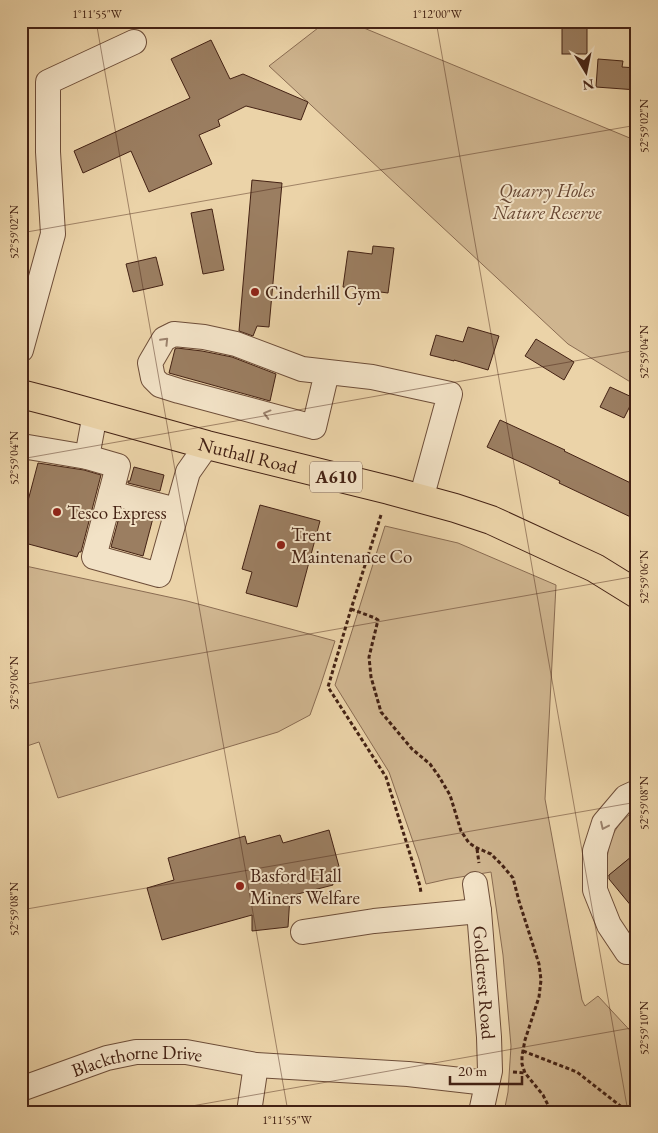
<svg xmlns="http://www.w3.org/2000/svg" width="658" height="1133" font-family="'EB Garamond',serif">
	<rect width="100%" height="100%" fill="#ebd3a8"/>
	<filter id="stains"><feTurbulence type="fractalNoise" baseFrequency=".004" numOctaves="4"/><feColorMatrix values="0 0 0 0 .2 0 0 0 0 .09 0 0 0 0 .02 0 0 0 .5 -.17"/></filter>
	<radialGradient id="worn" r=".72"><stop offset=".6" stop-color="#630" stop-opacity="0"/><stop offset="1" stop-color="#630" stop-opacity=".3"/></radialGradient>
	<g fill="#cfb58f" stroke="#8a6c52">
		<polygon points="327,21 347,21 637,141 637,386 568,344 269,66"/>
		<polygon points="385,526 458,543 556,585 545,799 582,1000 585,1006 598,996 637,1038 637,1112 504,1112 508,1092 511,1046 503,955 491,872 448,879 426,884 419,859 389,772 335,685"/>
		<polygon points="21,565 187,601 335,641 320,687 310,715 278,732 58,798 39,742 21,748"/>
		<path d="M637 809V852L607 877C606 846 610 827 637 809Z"/>
	</g>
	<g fill="#9b7e61" stroke="#442214">
		<rect x="562" y="21" width="25" height="33"/>
		<polygon points="211,40 230,79 243,74 308,102 301,120 246,106 218,120 220,126 199,135 212,164 149,192 131,151 83,173 74,151 190,98 171,59"/>
		<polygon points="598,59 623,61 622,67 637,68 637,90 596,87"/>
		<polygon points="252,180 282,183 269,327 257,326 253,336 239,331"/>
		<polygon points="212,209 224,270 203,274 191,213"/>
		<polygon points="373,246 394,248 388,293 343,287 348,251 372,254"/>
		<polygon points="156,257 163,285 133,292 126,264"/>
		<polygon points="468,327 499,336 488,370 454,360 454,361 430,355 436,335 463,342"/>
		<polygon points="536,339 574,362 564,380 525,356"/>
		<polygon points="177,348 202,351 232,357 276,374 270,401 169,373 175,349"/>
		<polygon points="610,387 634,398 624,418 600,407"/>
		<polygon points="500,420 565,450 564,451 637,486 637,520 559,483 560,481 527,465 487,447"/>
		<polygon points="38,463 84,470 101,475 81,552 79,552 77,557 21,542 21,527"/>
		<polygon points="134,467 164,475 160,491 128,483 128,481 130,481"/>
		<polygon points="260,505 320,521 297,607 246,593 252,572 242,569"/>
		<polygon points="121,510 153,518 143,556 111,547"/>
		<polygon points="329,830 340,870 330,872 333,885 290,896 288,927 252,931 252,915 162,940 147,888 174,880 168,858 245,836 247,844 280,835 283,843"/>
		<polygon points="637,852 637,913 609,879 609,875"/>
	</g>
	<g fill="none" stroke-linecap="round" stroke-linejoin="round">
		<defs>
			<g id="minor">
				<polyline points="21,350 53,234 48,152 48,82 134,42"/>
				<polyline points="327,372 314,427 179,391 160,385 153,378 150,363 164,339 174,334 204,337 236,344 302,369 372,377 450,394 421,499"/>
				<polyline points="21,450 22,446 87,457 118,466 94,557 159,575 188,472 207,445"/>
				<polyline points="87,457 95,414"/>
				<polyline points="111,493 177,510"/>
				<polyline points="637,792 626,797 604,823 595,851 595,890 609,925 627,952 637,951"/>
				<path id="s1" d="M475 884 479 911 489 1037 490 1071 481 1112"/>
				<polyline points="303,932 374,921 479,911"/>
				<path id="s2" d="M21 1089 107 1058 136 1052H186L256 1065 408 1074 487 1083"/>
				<polyline points="249,1112 256,1065"/>
			</g>
			<g id="highway">
				<path id="s3" d="M21 394 56 403 207 445 389 490 455 508 491 520 595 568 637 594"/>
			</g>
		</defs>
		<use href="#minor" stroke="#6e4e39" stroke-width="26"/>
		<use href="#highway" stroke="#442214" stroke-width="30"/>
		<g stroke="#442214" stroke-width="3" stroke-dasharray="4 2.5" stroke-linecap="butt">
			<polyline points="381,515 351,609 328,687 386,777 420,886 421,893"/>
			<polyline points="351,609 375,618 378,620 369,657 371,677 381,712 412,749 430,764 438,775 450,795 461,831 469,843 477,848 491,854 502,865 513,878 519,901 539,964 541,980 539,997 525,1040 522,1056 522,1064 525,1073 543,1095 548,1105 546,1112"/>
			<polyline points="477,849 479,863"/>
			<polyline points="523,1051 577,1072 628,1112"/>
			<polyline points="513,1072 525,1073"/>
		</g>
		<use href="#minor" stroke="#f2e2c6" stroke-width="24"/>
		<use href="#highway" stroke="#ebd3a8" stroke-width="28"/>
	</g>
	<defs><path id="oneway-chevron" d="M-2-3.5L2.5 0L-2 3.5" fill="none" stroke-width="1.6" stroke-linecap="round" stroke-linejoin="round" transform="scale(1.25)"/></defs>
	<g stroke="#9b826d">
		<use href="#oneway-chevron" transform="translate(165 341) rotate(-46)"/>
		<use href="#oneway-chevron" transform="translate(267 414) rotate(-165)"/>
		<use href="#oneway-chevron" transform="translate(604 826) rotate(115)"/>
	</g>
	<path fill="none" stroke="#442214" stroke-width="1" stroke-opacity="0.45" d="M96 21 288 1112M436 21 628 1112M21 233 637 125M21 459 637 350M21 685 637 576M21 910 637 802M158 1112 637 1027"/>
	<g fill="#8f2418" stroke="#f2e2c6" stroke-width="2">
		<circle cx="255" cy="292" r="5"/>
		<circle cx="57" cy="512" r="5"/>
		<circle cx="281" cy="545" r="5"/>
		<circle cx="240" cy="886" r="5"/>
	</g>
	<g text-anchor="middle" stroke-width="4" stroke-linejoin="round" paint-order="stroke">
		<rect fill="#f2e2c6" stroke="#785c49" stroke-width="1" x="310" y="461.5" width="52" height="31" rx="4"/>
		<g font-size="18" font-weight="bold" fill="#442214">
			<text x="336" y="483">A610</text>
		</g>
		<g font-size="19" font-style="italic" fill="#674733" stroke="#f2e2c6">
			<text x="547" y="197">Quarry Holes<tspan x="547" dy="22">Nature Reserve</tspan></text>
		</g>
		<g font-size="19" fill="#442214" stroke="#f2e2c6" text-anchor="start">
			<text x="265" y="299">Cinderhill Gym</text>
			<text x="67" y="519">Tesco Express</text>
			<text x="291" y="541">Trent<tspan x="291" dy="22">Maintenance Co</tspan></text>
			<text x="250" y="882">Basford Hall<tspan x="250" dy="22">Miners Welfare</tspan></text>
		</g>
		<g font-size="19" fill="#442214" stroke="#f2e2c6">
			<text dy="7" stroke="none"><textPath href="#s3" startOffset="235">Nuthall Road</textPath></text>
			<text dy="7" stroke="none"><textPath href="#s1" startOffset="99">Goldcrest Road</textPath></text>
			<text dy="7" stroke="none"><textPath href="#s2" startOffset="121">Blackthorne Drive</textPath></text>
		</g>
	</g>
	<rect width="658" height="1133" fill="none" stroke="#ebd3a8" stroke-width="55"/>
	<g transform="translate(586 72) rotate(170)" stroke="#f2e2c6" stroke-width="4" paint-order="stroke">
	<path d="M0-4L9 19L0 12L-9 19Z" fill="#442214"/>
	<text y="-8" font-size="14" font-weight="bold" text-anchor="middle" fill="#442214">N</text>
	</g>
	<path d="M450 1076v8h72v-8" fill="none" stroke="#442214" stroke-width="2.5"/>
	<text x="458" y="1076" font-size="15" fill="#442214" stroke="#f2e2c6" stroke-width="4" paint-order="stroke">20 m</text>
	<rect x="28" y="28" width="602" height="1078" fill="none" stroke="#442214" stroke-width="2"/>
	<g font-size="12" text-anchor="middle" fill="#442214">
		<text x="97" y="18">1°11'55"W</text>
		<text x="437" y="18">1°12'00"W</text>
		<text transform="translate(644 126) rotate(-90)" y="4">52°59'02"N</text>
		<text transform="translate(14 232) rotate(-90)" y="4">52°59'02"N</text>
		<text transform="translate(644 352) rotate(-90)" y="4">52°59'04"N</text>
		<text transform="translate(14 458) rotate(-90)" y="4">52°59'04"N</text>
		<text transform="translate(644 577) rotate(-90)" y="4">52°59'06"N</text>
		<text transform="translate(14 683) rotate(-90)" y="4">52°59'06"N</text>
		<text transform="translate(644 803) rotate(-90)" y="4">52°59'08"N</text>
		<text transform="translate(14 909) rotate(-90)" y="4">52°59'08"N</text>
		<text transform="translate(644 1028) rotate(-90)" y="4">52°59'10"N</text>
		<text x="287" y="1124">1°11'55"W</text>
	</g>
	<rect width="100%" height="100%" filter="url(#stains)"/>
	<rect width="100%" height="100%" fill="url(#worn)"/>
</svg>
